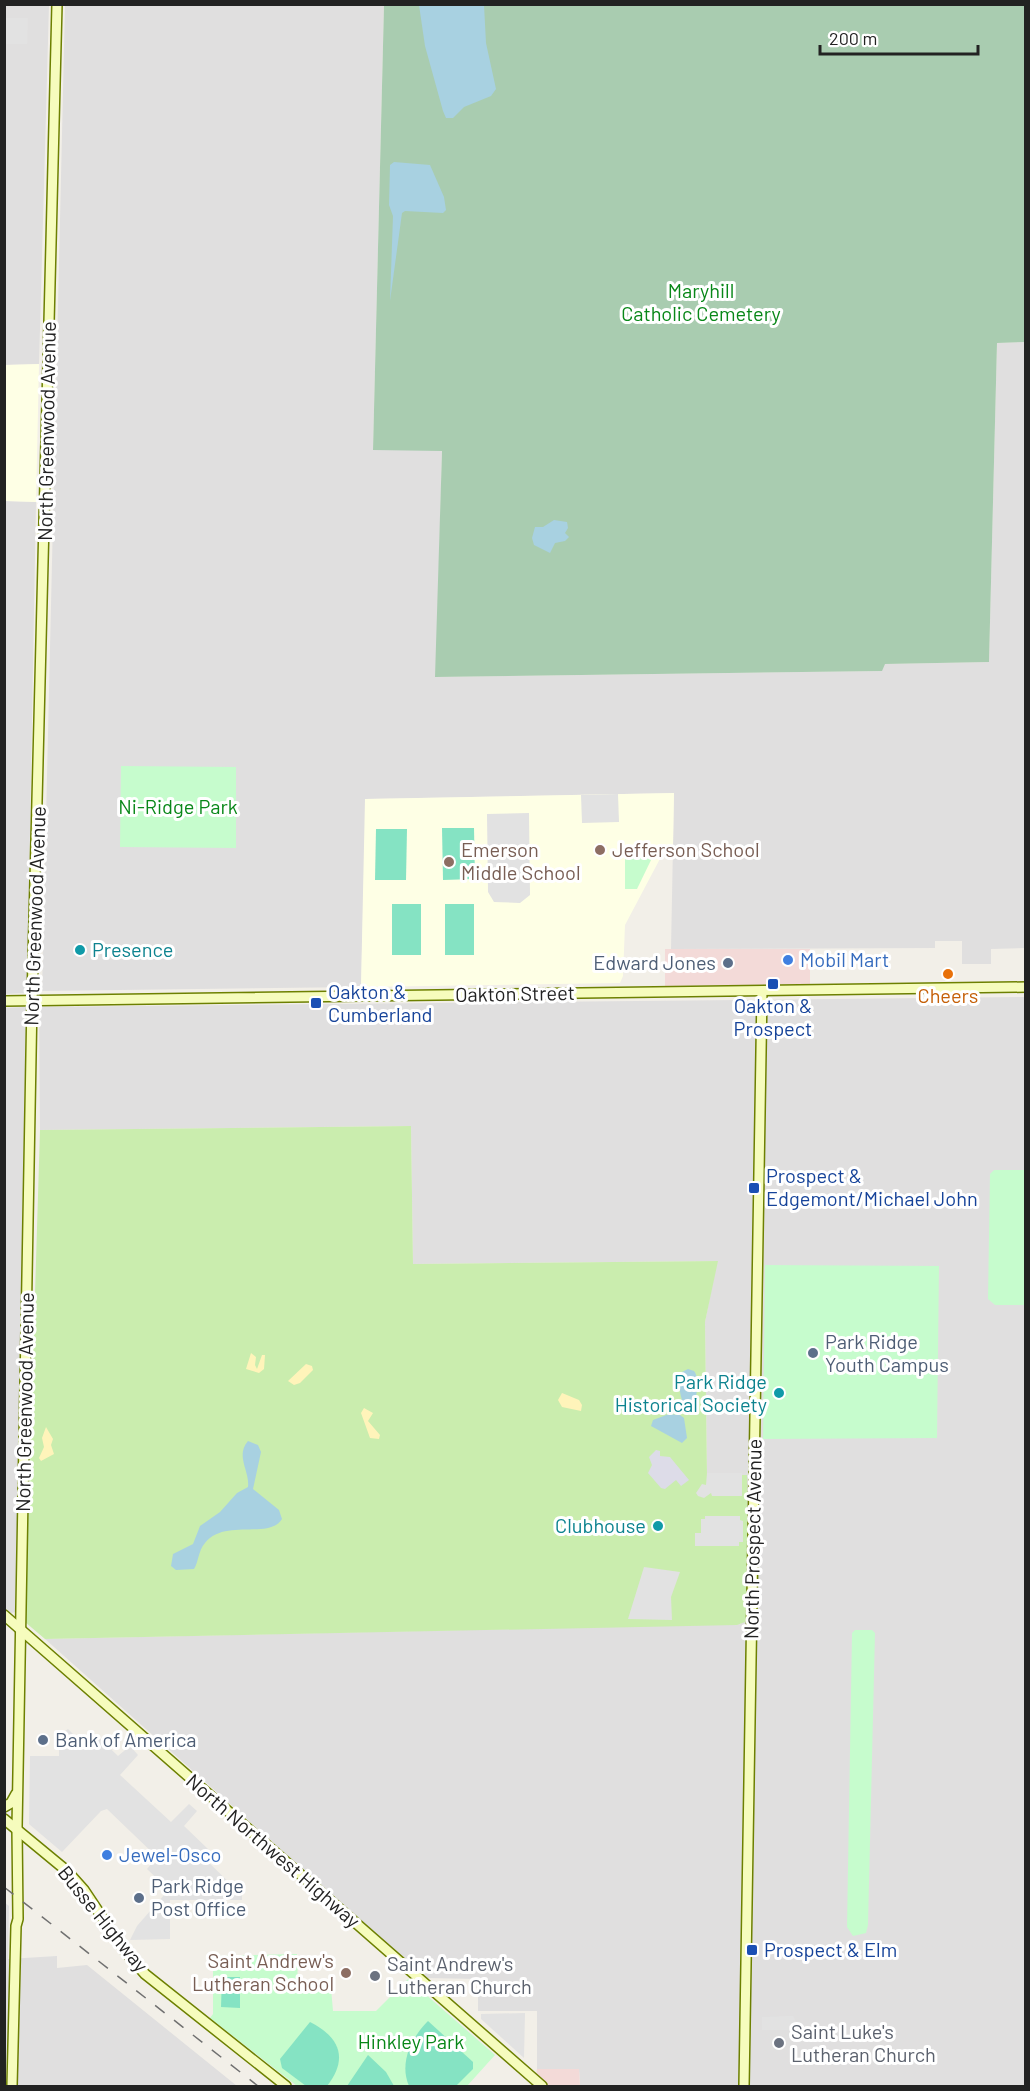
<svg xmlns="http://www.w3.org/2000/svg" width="1030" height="2091" font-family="Barlow,sans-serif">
	<rect width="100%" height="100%" fill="#f2efe8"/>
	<g fill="#e0dfdf">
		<polygon points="4,5 49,5 39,364 5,365"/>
		<polygon points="65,5 384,5 373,450 442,450 436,677 881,671 884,664 989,662 997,343 1025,342 1025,948 991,949 991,964 962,964 962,941 935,941 935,948 671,949 674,793 366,799 361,987 42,991"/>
		<polygon points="4,501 36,502 27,993 5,994"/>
		<polygon points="1025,997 1025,2086 580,2086 579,2069 537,2069 537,2011 478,2011 478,1979 425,1978 45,1639 741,1624 747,1475 707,1475 705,1322 717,1261 413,1264 411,1126 40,1130 39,1007"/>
		<polygon points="26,1007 16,1612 11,1613 4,1608 4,1008"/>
		<polygon points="4,1902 9,1906 8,1959 57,1956 57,1968 87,1965 237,2086 5,2086"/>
	</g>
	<g fill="#f3dad8">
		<polygon points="665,949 810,949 810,984 665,986"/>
		<polygon points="537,2069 579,2069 580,2086 549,2086 536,2075"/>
	</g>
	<g fill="#feffe5">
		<polygon points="39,364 36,502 5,501 5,365"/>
		<polygon points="674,793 673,846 662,855 625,925 623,976 620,983 361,987 365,799"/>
	</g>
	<polygon fill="#caedae" points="411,1126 413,1264 718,1261 705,1322 707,1475 747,1475 748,1621 737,1625 45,1639 25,1622 40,1130"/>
	<g fill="#fff4ba">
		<polygon points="251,1353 256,1357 255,1365 257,1369 262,1355 265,1355 264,1369 259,1373 246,1369"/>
		<polygon points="306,1364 312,1366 313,1370 300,1383 294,1385 288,1381"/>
		<polygon points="562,1393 579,1400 582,1405 581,1411 562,1407 558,1400"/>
		<polygon points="364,1408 373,1413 368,1421 380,1435 379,1439 370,1438 361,1413"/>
		<polygon points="46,1427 53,1439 51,1445 54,1454 41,1461 39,1458 44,1447 42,1438"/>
	</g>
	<polygon fill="#a9ccb0" points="384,5 1025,5 1025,342 997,343 989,662 885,664 882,671 435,677 442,451 373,450"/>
	<g fill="#c6fccd">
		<polygon points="121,766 236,767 236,848 120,847"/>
		<polygon points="625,858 652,858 637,889 625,889"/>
		<polygon points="994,1170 1025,1170 1025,1305 995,1305 988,1299 990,1174"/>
		<polygon points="765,1265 939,1266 937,1438 763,1439"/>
		<polygon points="855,1630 872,1630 875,1633 868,1925 866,1933 853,1936 847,1927 852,1633"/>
		<polygon points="297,1954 298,1987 331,1988 333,2011 376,2011 408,1979 495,2055 467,2086 297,2086 210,2018 213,2014 213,1956"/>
	</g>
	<g fill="#85e3c3">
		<polygon points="474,828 475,879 443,880 442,828"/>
		<polygon points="376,829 407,829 406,880 375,880"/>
		<rect x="392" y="904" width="29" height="51"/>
		<rect x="445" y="904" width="29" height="51"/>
		<polygon points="222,1977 240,1977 240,2008 221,2007"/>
		<path d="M428 2021 473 2062V2069L456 2086H409C399 2063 411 2038 428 2021Z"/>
		<path d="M310 2022C341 2038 348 2059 327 2086H306L282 2068 280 2059Z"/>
		<polygon points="368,2055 386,2072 394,2086 347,2086"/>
	</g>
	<g fill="#e2e2e2">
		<polygon points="5,18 28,18 27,44 5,44"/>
		<polygon points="618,794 619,822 582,823 581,795"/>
		<polygon points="529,813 530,895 520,903 494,902 488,892 487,814"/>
		<polygon points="707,1473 742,1473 742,1496 712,1496 711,1493 704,1498 698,1496 696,1493 702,1484 706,1485"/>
		<polygon points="705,1516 740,1516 740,1520 743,1521 743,1542 739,1542 739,1546 695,1546 695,1533 701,1533 701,1519 705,1519"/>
		<polygon points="644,1567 680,1572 671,1597 672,1620 628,1619"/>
		<polygon points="68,1729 83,1744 94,1733 118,1756 130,1746 138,1755 120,1775 171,1822 189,1804 197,1811 184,1826 209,1850 203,1857 242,1895 242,1900 170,1900 170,1939 130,1940 137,1926 165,1894 167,1888 147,1869 157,1857 107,1809 101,1811 62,1852 29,1824 30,1756 59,1756 59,1736"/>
		<polygon points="525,2013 524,2058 481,2019 481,2014"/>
		<polygon points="793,2016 796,2022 794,2030 762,2030 762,2017"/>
	</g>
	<polygon fill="#dddce8" points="656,1450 660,1451 660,1456 670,1457 689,1480 681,1486 676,1480 665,1489 661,1488 648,1473 652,1465 649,1457"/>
	<g fill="#a8d1e1">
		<polygon points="419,5 484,5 486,43 496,89 491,96 464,107 453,118 446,118 443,111 425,46"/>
		<polygon points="394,162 430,165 444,197 446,210 443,213 405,211 402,213 390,301 393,216 389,205 390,165"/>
		<polygon points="554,520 567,522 568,528 565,533 569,537 565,541 555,543 550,553 534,545 532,538 535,527 543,527"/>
		<path d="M688 1369 694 1371C701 1380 697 1402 688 1410 680 1404 678 1383 680 1373Z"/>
		<polygon points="669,1414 680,1415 684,1418 687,1438 682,1443 651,1426 653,1420"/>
		<path d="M248 1441 258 1445 261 1452 253 1489 279 1510 282 1519C269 1540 225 1518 205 1543 198 1551 199 1561 194 1569L176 1570 171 1566 173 1554 193 1544 200 1526 220 1512 237 1493 248 1487C250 1471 235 1456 248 1441Z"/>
	</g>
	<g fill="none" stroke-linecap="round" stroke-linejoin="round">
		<defs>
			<g id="secondary">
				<polyline points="4,1001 1026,987"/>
				<polyline points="4,1615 542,2086"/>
				<polyline points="4,1807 11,1803 16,1794"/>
				<polyline points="4,1819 67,1871 84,1890 124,1950 145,1974 286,2086"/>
				<polyline points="12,2086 16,1926 18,1919 17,1828 32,1000 57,4"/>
				<polyline points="744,2086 762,991"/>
			</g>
		</defs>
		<use href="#secondary" stroke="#6d8001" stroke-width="12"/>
		<use href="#secondary" stroke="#f6fcbd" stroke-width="9"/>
		<polyline stroke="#707070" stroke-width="1.5" stroke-dasharray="12 12" stroke-linecap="butt" points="4,1887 258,2086"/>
	</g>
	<g fill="#8d6e63" stroke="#fff" stroke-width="2">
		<circle cx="600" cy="850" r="6"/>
		<circle cx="449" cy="862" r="6"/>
		<circle cx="346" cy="1973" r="6"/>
	</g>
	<g fill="#0f9aa8" stroke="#fff" stroke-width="2">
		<circle cx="80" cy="950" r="6"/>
		<circle cx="779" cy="1393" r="6"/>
		<circle cx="658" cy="1526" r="6"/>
	</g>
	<g fill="#3f7fe0" stroke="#fff" stroke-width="2">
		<circle cx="788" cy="960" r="6"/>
		<circle cx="107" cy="1855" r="6"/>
	</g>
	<g fill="#5c6f8a" stroke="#fff" stroke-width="2">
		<circle cx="728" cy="963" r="6"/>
		<circle cx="813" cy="1353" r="6"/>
		<circle cx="43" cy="1740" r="6"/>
		<circle cx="139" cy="1898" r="6"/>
	</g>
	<circle fill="#e8710a" stroke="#fff" stroke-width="2" cx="948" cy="974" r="6"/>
	<g fill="#1a4fb4" stroke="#fff" stroke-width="2">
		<rect x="767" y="978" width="12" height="12" rx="3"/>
		<rect x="310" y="997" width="12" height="12" rx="3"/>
		<rect x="748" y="1182" width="12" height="12" rx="3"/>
		<rect x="746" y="1944" width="12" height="12" rx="3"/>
	</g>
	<g fill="#6b7280" stroke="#fff" stroke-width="2">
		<circle cx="375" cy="1976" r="6"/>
		<circle cx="779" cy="2043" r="6"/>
	</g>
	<g text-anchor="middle" stroke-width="6" stroke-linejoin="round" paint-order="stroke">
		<g font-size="20" fill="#088718" stroke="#fff">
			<text x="701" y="298">Maryhill<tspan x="701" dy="23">Catholic Cemetery</tspan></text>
			<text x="178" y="814">Ni-Ridge Park</text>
			<text x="411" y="2049">Hinkley Park</text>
		</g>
		<g font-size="20" fill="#222" stroke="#fff">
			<text transform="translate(47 431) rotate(-89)" y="7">North Greenwood Avenue</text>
			<text transform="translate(35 916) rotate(-88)" y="7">North Greenwood Avenue</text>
			<text transform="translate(515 994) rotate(-1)" y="7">Oakton Street</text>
			<text transform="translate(25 1402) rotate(-89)" y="7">North Greenwood Avenue</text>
			<text transform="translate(753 1539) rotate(-89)" y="7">North Prospect Avenue</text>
			<text transform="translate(273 1851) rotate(41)" y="7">North Northwest Highway</text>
			<text transform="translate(103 1919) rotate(51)" y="7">Busse Highway</text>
		</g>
		<g font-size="20" fill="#785e54" stroke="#fff" text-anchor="start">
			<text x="461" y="857">Emerson<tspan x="461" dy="23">Middle School</tspan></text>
			<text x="612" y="857">Jefferson School</text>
			<text x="334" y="1968" text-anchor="end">Saint Andrew's<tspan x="334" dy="23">Lutheran School</tspan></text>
		</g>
		<g font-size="20" fill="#0d838f" stroke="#fff" text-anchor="end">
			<text x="92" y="957" text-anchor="start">Presence</text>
			<text x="767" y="1389">Park Ridge<tspan x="767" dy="23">Historical Society</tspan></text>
			<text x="646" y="1533">Clubhouse</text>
		</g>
		<g font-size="20" fill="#366cbe" stroke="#fff" text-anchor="start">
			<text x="800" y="967">Mobil Mart</text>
			<text x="119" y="1862">Jewel-Osco</text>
		</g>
		<g font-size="20" fill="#4e5e75" stroke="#fff" text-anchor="start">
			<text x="716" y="970" text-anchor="end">Edward Jones</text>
			<text x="825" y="1349">Park Ridge<tspan x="825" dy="23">Youth Campus</tspan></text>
			<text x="55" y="1747">Bank of America</text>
			<text x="151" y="1893">Park Ridge<tspan x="151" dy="23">Post Office</tspan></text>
		</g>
		<g font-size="20" fill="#164399" stroke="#fff" text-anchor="start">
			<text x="328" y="999">Oakton &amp;<tspan x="328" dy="23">Cumberland</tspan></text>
			<text x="773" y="1013" text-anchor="middle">Oakton &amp;<tspan x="773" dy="23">Prospect</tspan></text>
			<text x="766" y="1183">Prospect &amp;<tspan x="766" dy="23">Edgemont/Michael John</tspan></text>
			<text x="764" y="1957">Prospect &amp; Elm</text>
		</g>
		<g font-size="20" fill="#c56008" stroke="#fff">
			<text x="948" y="1003">Cheers</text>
		</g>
		<g font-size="20" fill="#5b616d" stroke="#fff" text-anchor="start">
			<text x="387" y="1971">Saint Andrew's<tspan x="387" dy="23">Lutheran Church</tspan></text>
			<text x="791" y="2039">Saint Luke's<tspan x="791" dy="23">Lutheran Church</tspan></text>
		</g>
	</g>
	<rect width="1030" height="2091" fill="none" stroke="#222222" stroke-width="12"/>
	<path d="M820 45v9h158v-9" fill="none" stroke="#222222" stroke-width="3"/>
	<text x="829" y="45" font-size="18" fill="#222222" stroke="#ffffff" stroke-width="4.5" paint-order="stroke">200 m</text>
</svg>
